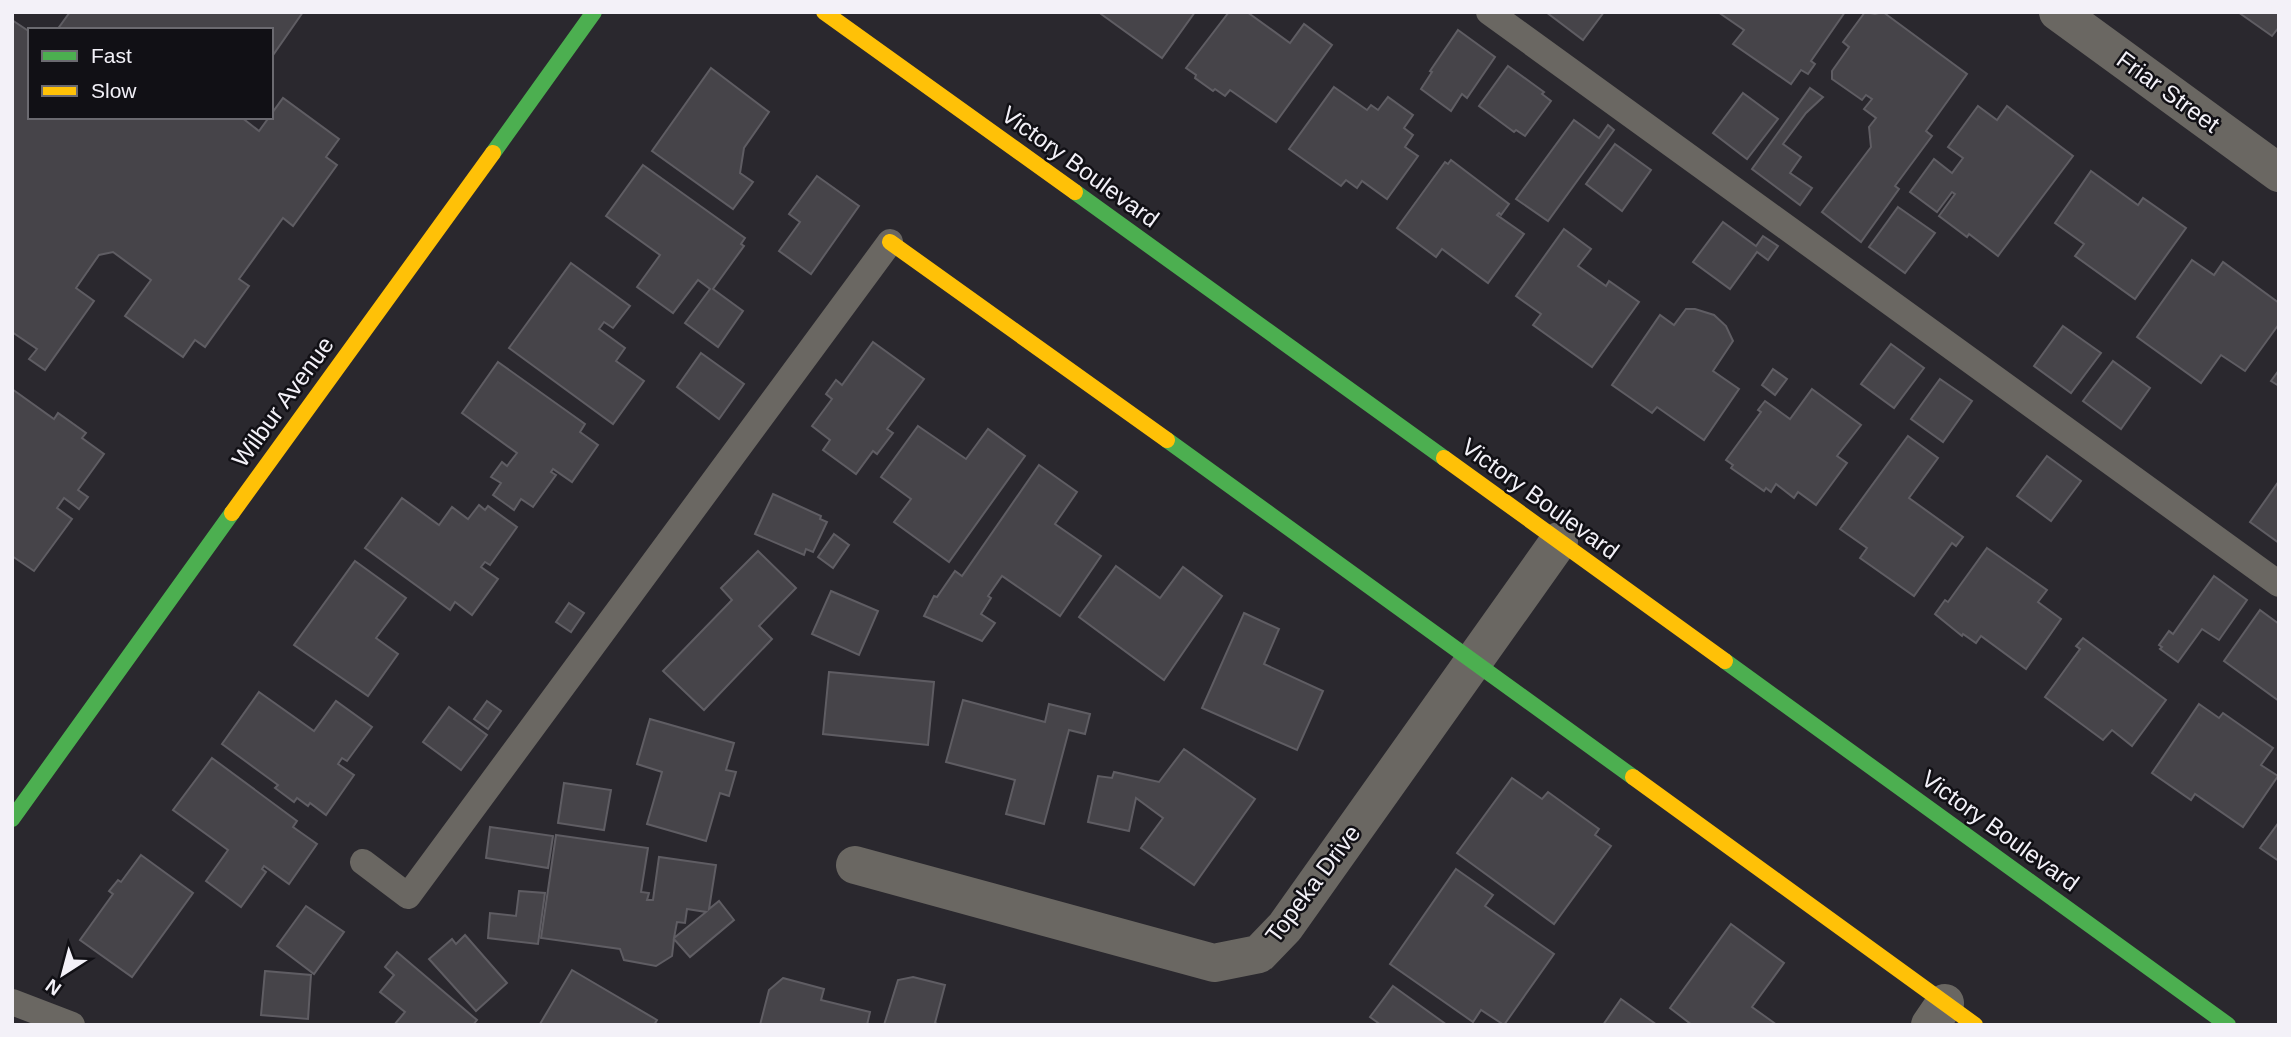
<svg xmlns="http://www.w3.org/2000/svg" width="2291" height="1037" font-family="Arial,sans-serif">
	<rect width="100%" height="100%" fill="#2a282e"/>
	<g fill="#464449" stroke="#5f5d63" stroke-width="2" fill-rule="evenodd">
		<polygon points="70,12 303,12 271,58 271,30 57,30"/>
		<polygon points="1102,12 1195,12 1162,58 1101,14"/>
		<polygon points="1229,12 1247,12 1290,43 1304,24 1332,45 1276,122 1230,90 1225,96 1215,89 1213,91 1195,78 1196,75 1186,68"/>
		<polygon points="1546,12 1604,12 1583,40"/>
		<polygon points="1718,12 1845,12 1811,61 1815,64 1808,74 1801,70 1791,84 1733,44 1744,30"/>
		<polygon points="1865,12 1875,14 1883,12 1967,74 1926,131 1932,136 1895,186 1899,189 1861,242 1822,212 1871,147 1869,127 1876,118 1864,109 1872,99 1866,95 1862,100 1832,79 1832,71 1849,47 1843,42"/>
		<polygon points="2238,12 2279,12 2279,27 2272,36"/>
		<polygon points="12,20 30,32 30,117 241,117 259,131 283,98 339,139 326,157 337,165 293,226 283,218 239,279 249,286 205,347 195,340 183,357 125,316 151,280 113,252 99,255 76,288 94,301 45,370 29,359 37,349 12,332"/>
		<polygon points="1458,30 1495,57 1467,98 1462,94 1451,111 1421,89 1432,72 1430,71"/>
		<polygon points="1508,66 1544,92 1542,94 1551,101 1525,136 1516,130 1514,132 1479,106"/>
		<polygon points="711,68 769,112 744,148 740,173 753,182 733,209 652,151"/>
		<polygon points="1334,87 1367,110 1371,105 1378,110 1388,97 1413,115 1404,128 1413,135 1405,147 1418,156 1387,199 1362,181 1357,188 1346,180 1341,186 1289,149"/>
		<polygon points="1810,88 1823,97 1806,113 1783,144 1801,157 1790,173 1812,188 1800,205 1752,169"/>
		<polygon points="1743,93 1778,119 1747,159 1713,133"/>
		<polygon points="1978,106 1997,120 2007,106 2073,156 1998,256 1969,234 1967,237 1939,216 1955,194 1952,192 1937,212 1910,192 1934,159 1952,173 1963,158 1948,147"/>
		<polygon points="1574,120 1599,138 1608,125 1614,130 1548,221 1516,199"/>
		<polygon points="1615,144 1651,170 1622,211 1586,184"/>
		<polygon points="1451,160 1509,204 1501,215 1499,213 1497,215 1524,234 1488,283 1442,249 1436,257 1397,228 1445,162 1448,164"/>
		<polygon points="643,165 745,238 741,244 744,246 713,289 743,311 718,347 685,323 710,289 698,280 673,313 637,287 660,255 606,216"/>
		<polygon points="2091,171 2138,205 2143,198 2186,228 2135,299 2075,256 2084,244 2055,223"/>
		<polygon points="817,176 859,206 811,274 779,251 800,222 789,214"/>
		<polygon points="1898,207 1935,233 1905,273 1869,247"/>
		<polygon points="1723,222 1756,246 1763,236 1778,246 1768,260 1757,252 1730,289 1693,262"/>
		<polygon points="1564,229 1591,249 1578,266 1606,286 1609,281 1639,302 1592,367 1533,325 1541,314 1516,296"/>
		<polygon points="2192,260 2214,275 2223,262 2279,303 2279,324 2245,371 2221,355 2201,383 2137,337"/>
		<polygon points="571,263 630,306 613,328 604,322 599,329 625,348 616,361 644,381 613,424 509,348"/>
		<polygon points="1686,309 1695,309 1714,315 1726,326 1733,341 1713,371 1739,389 1704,440 1657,407 1652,413 1612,385 1660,315 1674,325"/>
		<polygon points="2063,326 2101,353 2071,393 2034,366"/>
		<polygon points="873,342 924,379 887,429 893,433 877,454 873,451 856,474 823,450 830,440 812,426 832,399 826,394 836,380 842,385"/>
		<polygon points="1891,344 1924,368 1894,408 1861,384"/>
		<polygon points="701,353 744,384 719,419 677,387"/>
		<polygon points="2113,361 2150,388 2121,429 2083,401"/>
		<polygon points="498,362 585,424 580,432 598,445 572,482 553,469 551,472 556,475 533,507 521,499 514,510 493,495 501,483 491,477 502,462 507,466 517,453 462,413"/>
		<polygon points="1773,369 1787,379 1775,395 1762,385"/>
		<polygon points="2279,370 2279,386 2271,381"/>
		<polygon points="1940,379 1972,401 1943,442 1911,419"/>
		<polygon points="12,389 54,419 58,413 86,433 82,438 104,454 78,490 88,497 79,509 64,498 57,508 72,519 34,571 12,556"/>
		<polygon points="1812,389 1861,425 1837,456 1847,463 1816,505 1798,492 1794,498 1776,484 1771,492 1766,488 1764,491 1731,468 1733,465 1726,460 1761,412 1758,410 1765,401 1790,419"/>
		<polygon points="918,426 966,459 988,429 1025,456 949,562 894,522 911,499 881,477"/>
		<polygon points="1908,436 1938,458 1909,498 1963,537 1956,546 1952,543 1914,596 1860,558 1867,548 1840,529"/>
		<polygon points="2047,456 2081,481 2051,521 2017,496"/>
		<polygon points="1039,465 1077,492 1055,524 1101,556 1060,616 1002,576 988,596 991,598 981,614 995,623 982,641 924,616 934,596 937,597 955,571 962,576"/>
		<polygon points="2279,481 2279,543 2250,522"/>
		<polygon points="773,494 821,516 820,519 827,522 813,552 806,549 804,555 755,534"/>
		<polygon points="402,498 439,525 452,507 468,519 479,505 485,510 488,506 517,527 490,565 485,562 481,567 498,579 472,615 455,602 450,610 365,548"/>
		<polygon points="834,534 849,545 833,568 818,557"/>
		<polygon points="1987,548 2047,590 2038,602 2061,619 2026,669 1981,636 1976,643 1963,634 1962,636 1935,614 1945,600 1948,602"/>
		<polygon points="758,551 796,588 759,626 772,639 704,710 663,671 732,600 721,588"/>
		<polygon points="355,561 406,598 376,638 398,654 368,696 294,645"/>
		<polygon points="1116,566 1160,598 1183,567 1222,596 1164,680 1079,617"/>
		<polygon points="2214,576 2247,600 2219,640 2202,629 2178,662 2160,649 2162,647 2159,645 2169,631 2173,634"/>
		<polygon points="831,591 878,611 859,655 812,634"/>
		<polygon points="569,603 584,613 571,632 556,622"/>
		<polygon points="2260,610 2279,624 2279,701 2224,661"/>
		<polygon points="1244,613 1279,629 1264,664 1323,691 1297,750 1202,708"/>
		<polygon points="2083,638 2166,700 2132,746 2112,730 2103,740 2045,697 2080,649 2076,646"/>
		<polygon points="829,672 934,682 928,745 823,734"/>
		<polygon points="259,692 314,731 336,701 372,727 347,761 342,758 338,764 354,775 326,815 310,803 308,806 297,798 294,802 275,788 278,785 222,744"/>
		<polygon points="963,700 1045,722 1049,704 1090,714 1085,734 1069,730 1044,824 1006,814 1015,780 946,762"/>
		<polygon points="487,701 501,711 488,729 474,719"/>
		<polygon points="2199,704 2219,718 2223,713 2273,748 2261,765 2278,776 2243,827 2195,794 2191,800 2152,773"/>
		<polygon points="449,707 487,735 461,770 423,742"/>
		<polygon points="650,719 734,743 726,770 736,772 729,796 720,793 706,841 647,824 662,772 637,764"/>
		<polygon points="1184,749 1255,799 1194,885 1141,848 1163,818 1136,798 1129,831 1088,822 1098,776 1112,778 1114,772 1159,782"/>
		<polygon points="212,758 297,821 293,827 317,844 289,884 264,866 262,869 266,872 241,907 206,881 228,850 173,810"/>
		<polygon points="1512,778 1542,799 1548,792 1599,829 1595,835 1611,846 1554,924 1457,853"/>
		<polygon points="564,783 611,790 604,830 558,823"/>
		<polygon points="2279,822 2279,861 2260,848"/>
		<polygon points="490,827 553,836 548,868 486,858"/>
		<path d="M556 835 648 848 641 892 649 893 647 900H653L659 857 716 865 709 909 719 901 734 920 690 957 674 939 672 956 656 966 624 960 620 949 541 938ZM687 909 706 912 674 938 677 922 685 923Z"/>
		<polygon points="141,855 193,893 132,977 80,940 113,894 109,891 118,880 121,882"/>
		<polygon points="1456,869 1493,895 1485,906 1554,954 1504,1025 1481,1010 1473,1022 1390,964"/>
		<polygon points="519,891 545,893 538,944 488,938 490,913 516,916"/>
		<polygon points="306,906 344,932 314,974 277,946"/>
		<polygon points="1731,924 1784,963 1752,1007 1777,1025 1692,1025 1670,1008"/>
		<polygon points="465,935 507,983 476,1011 429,959 452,939 456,944"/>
		<polygon points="397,952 477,1020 473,1025 394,1025 405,1012 380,992 394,975 385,967"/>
		<polygon points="572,970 657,1020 654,1025 540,1024"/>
		<polygon points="265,971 311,975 308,1019 261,1015"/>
		<polygon points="913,977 945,985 935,1023 940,1025 884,1025 898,980"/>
		<polygon points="783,978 824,989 821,1000 870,1012 867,1025 760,1025 769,990"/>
		<polygon points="1393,986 1447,1025 1381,1025 1370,1017"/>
		<polygon points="1621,999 1657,1025 1603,1025"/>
	</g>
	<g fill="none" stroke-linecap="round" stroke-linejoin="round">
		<g stroke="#6a6762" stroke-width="26">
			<polyline points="1489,12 2279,584"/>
			<polyline points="363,862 408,896 890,242"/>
			<polyline points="12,1002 72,1025"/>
		</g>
		<g stroke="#6a6762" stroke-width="38">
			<polyline points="2058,12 2279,173"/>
			<polyline points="855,865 1214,963 1259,954 1285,927 1559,541"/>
			<polyline points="1930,1025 1945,1003"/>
		</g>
		<g stroke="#4caf50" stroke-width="16">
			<polyline points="493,153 594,12"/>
			<polyline points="1075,192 1444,458"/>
			<polyline points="1167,440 1633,777"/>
			<polyline points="1725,661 2228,1025"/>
			<polyline points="12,819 232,513"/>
		</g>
		<g stroke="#ffc107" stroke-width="16">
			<polyline points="824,12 1075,192"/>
			<polyline points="890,242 1167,440"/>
			<polyline points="1444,458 1725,661"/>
			<polyline points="232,513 493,153"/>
			<polyline points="1633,777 1975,1025"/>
		</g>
	</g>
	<g text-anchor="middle" stroke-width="5" stroke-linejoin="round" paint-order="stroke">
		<g font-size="24" fill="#f3f1f8" stroke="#111015">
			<text transform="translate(2168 92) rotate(36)" y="8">Friar Street</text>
			<text transform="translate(1080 167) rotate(36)" y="8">Victory Boulevard</text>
			<text transform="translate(283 402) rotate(-54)" y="8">Wilbur Avenue</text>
			<text transform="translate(1540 499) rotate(36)" y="8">Victory Boulevard</text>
			<text transform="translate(2000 831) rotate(36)" y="8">Victory Boulevard</text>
			<text transform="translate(1313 884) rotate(-53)" y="8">Topeka Drive</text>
		</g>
	</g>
	<rect width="2291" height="1037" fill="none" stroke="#f3f1f8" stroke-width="28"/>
	<rect x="28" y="28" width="245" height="91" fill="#111015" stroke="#6b6a70" stroke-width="2"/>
	<rect x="42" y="51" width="35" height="10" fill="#4caf50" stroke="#6b6a70" stroke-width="2"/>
	<text x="91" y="63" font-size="21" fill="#f3f1f8">Fast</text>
	<rect x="42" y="86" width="35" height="10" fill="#ffc107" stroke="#6b6a70" stroke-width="2"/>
	<text x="91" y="98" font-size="21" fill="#f3f1f8">Slow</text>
	<g transform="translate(63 974) rotate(216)" stroke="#111015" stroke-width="5" paint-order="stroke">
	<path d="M0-5L12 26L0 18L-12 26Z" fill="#f3f1f8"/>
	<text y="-10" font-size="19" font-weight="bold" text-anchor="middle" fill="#f3f1f8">N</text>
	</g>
</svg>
